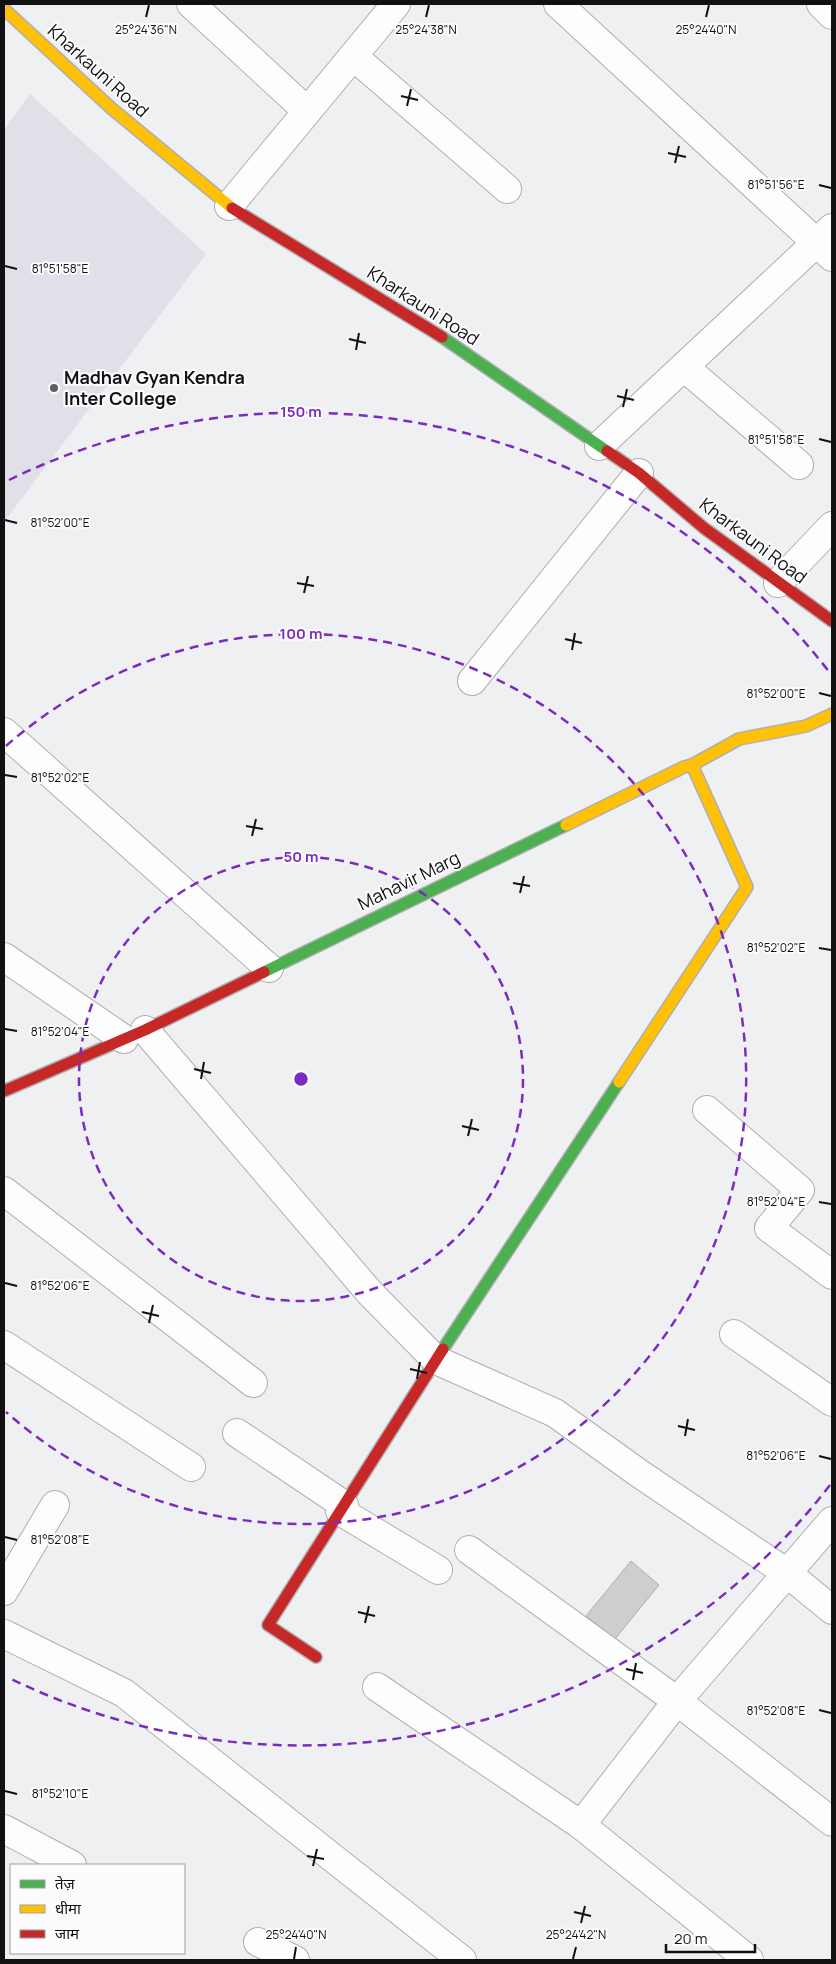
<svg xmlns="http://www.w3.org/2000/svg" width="836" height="1964" font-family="Manrope,'Noto Sans Devanagari',sans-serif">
	<rect width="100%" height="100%" fill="#eff0f2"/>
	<polygon fill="#e0e1e8" points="30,94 206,254 4,522 4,130"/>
	<polygon fill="#cdced0" stroke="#adaeaf" points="631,1561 659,1585 615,1639 586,1616"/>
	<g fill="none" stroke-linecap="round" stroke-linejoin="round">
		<defs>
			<g id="street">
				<polyline points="191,4 307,111"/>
				<polyline points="558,4 832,257"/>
				<polyline points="821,4 832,15"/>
				<polyline points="353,56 507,189"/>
				<polyline points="229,206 396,4"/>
				<polyline points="684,367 799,465"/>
				<polyline points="599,446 832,228"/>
				<polyline points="778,583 832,526"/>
				<polyline points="472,681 639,473"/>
				<polyline points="4,732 269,968"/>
				<polyline points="4,957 124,1039"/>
				<polyline points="145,1030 370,1293 436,1360 555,1413 640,1474 787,1573 832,1610"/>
				<polyline points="707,1110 800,1190 769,1228 832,1275"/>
				<polyline points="4,1191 253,1383"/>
				<polyline points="734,1334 832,1402"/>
				<polyline points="4,1345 191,1467"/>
				<polyline points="237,1433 344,1505"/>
				<polyline points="340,1511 438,1570"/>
				<polyline points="469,1550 677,1701 832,1822"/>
				<polyline points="4,1591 55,1505"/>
				<polyline points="4,1634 124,1693 462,1960"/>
				<polyline points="377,1687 581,1825"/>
				<polyline points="4,1829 72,1865"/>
				<polyline points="258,1942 295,1960"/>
				<polyline points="749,1960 581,1825 677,1701 832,1521"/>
			</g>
			<g id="fast">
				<polyline points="442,337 607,451"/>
				<polyline points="264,972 566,825"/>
				<polyline points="443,1349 619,1082"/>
			</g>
			<g id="slow">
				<polyline points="4,9 111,108 232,208"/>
				<polyline points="566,825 684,767 692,765 739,739 806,726 832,714"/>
				<polyline points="619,1082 747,887 692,765"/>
			</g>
			<g id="jam">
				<polyline points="232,208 442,337"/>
				<polyline points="607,451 639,473 704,528 832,621"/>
				<polyline points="4,1091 145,1030 264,972"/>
				<polyline points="316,1657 268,1625 443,1349"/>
			</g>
		</defs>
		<use href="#street" stroke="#afafb1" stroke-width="30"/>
		<use href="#fast" stroke="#afafb1" stroke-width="14"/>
		<use href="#slow" stroke="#afafb1" stroke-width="14"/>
		<use href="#jam" stroke="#afafb1" stroke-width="14"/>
		<use href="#street" stroke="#fdfdfd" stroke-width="28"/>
		<use href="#fast" stroke="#4caf50" stroke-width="11"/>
		<use href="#slow" stroke="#ffc107" stroke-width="11"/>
		<use href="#jam" stroke="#c62828" stroke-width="11"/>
	</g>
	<path fill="none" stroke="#111113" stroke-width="2" d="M146 17 149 5M426 17 429 5M706 17 709 5M401 96 418 100M407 106 411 89M668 153 686 157M675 163 679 146M819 185 831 188M5 266 17 269M349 339 366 343M356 350 359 333M617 396 634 400M623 407 627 389M819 439 831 442M5 520 17 523M297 583 314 586M304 593 308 576M565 639 582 643M572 650 575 633M819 693 831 696M5 775 17 777M246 826 263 829M252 836 256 819M513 883 530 886M520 893 524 876M819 948 831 950M5 1029 17 1031M194 1069 211 1073M201 1079 204 1062M462 1126 479 1130M468 1136 472 1119M819 1202 831 1204M5 1283 17 1286M142 1312 159 1316M149 1323 153 1305M410 1369 427 1373M417 1379 420 1362M678 1426 695 1430M685 1436 688 1419M819 1456 831 1459M5 1537 17 1540M358 1612 375 1616M365 1623 369 1606M626 1669 643 1673M633 1680 636 1663M819 1710 831 1713M5 1791 17 1794M307 1856 324 1859M313 1866 317 1849M574 1912 591 1916M581 1923 585 1906M294 1959 296 1947M573 1959 576 1947"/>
	<g fill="none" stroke="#7b2cbf" stroke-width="2.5" stroke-dasharray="9 6">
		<circle cx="301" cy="1079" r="222"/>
		<path d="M6 746A445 445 0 1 1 6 1412"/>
		<path d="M830 1485A667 667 0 0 1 9 1678M9 480A667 667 0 0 1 830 673"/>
	</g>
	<circle fill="#5f5f61" stroke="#fcfcff" stroke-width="2" cx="54" cy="388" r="5"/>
	<g text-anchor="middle" stroke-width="4" stroke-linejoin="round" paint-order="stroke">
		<g font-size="18" fill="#111113" stroke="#fcfcff">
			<text transform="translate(98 71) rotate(42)" y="6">Kharkauni Road</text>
			<text transform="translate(423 306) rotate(33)" y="6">Kharkauni Road</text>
			<text transform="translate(753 541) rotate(37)" y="6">Kharkauni Road</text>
			<text transform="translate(409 881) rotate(-26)" y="6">Mahavir Marg</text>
		</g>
		<g font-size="18" font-weight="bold" fill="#111113" stroke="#fcfcff" text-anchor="start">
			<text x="64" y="384">Madhav Gyan Kendra<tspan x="64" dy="21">Inter College</tspan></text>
		</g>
	</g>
	<g font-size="12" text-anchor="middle" fill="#111113" stroke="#fcfcff" stroke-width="4" stroke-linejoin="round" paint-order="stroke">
		<text x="146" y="34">25°24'36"N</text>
		<text x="426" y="34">25°24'38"N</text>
		<text x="706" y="34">25°24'40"N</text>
		<text x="776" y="189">81°51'56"E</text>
		<text x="60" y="273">81°51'58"E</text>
		<text x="776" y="444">81°51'58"E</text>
		<text x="60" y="527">81°52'00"E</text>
		<text x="776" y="698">81°52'00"E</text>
		<text x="60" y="782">81°52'02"E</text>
		<text x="776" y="952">81°52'02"E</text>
		<text x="60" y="1036">81°52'04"E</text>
		<text x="776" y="1206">81°52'04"E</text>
		<text x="60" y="1290">81°52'06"E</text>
		<text x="776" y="1460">81°52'06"E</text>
		<text x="60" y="1544">81°52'08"E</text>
		<text x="776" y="1715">81°52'08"E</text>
		<text x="60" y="1798">81°52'10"E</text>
		<text x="296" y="1939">25°24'40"N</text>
		<text x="576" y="1939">25°24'42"N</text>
	</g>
	<circle cx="301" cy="1079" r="8" fill="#7b2cbf" stroke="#fcfcff" stroke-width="2.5"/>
	<g font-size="15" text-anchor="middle" font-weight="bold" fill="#7b2cbf" stroke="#fcfcff" stroke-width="4" stroke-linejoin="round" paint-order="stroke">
		<text x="301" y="417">150 m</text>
		<text x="301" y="639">100 m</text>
		<text x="301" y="862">50 m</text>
	</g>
	<rect width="836" height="1964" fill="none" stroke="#111113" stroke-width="10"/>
	<rect x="10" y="1864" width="175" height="90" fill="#fcfcff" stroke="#9e9ea1"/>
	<rect x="20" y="1880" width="25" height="8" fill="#4caf50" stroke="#9e9ea1"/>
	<text x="55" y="1889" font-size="15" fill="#111113">तेज़</text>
	<rect x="20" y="1905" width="25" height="8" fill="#ffc107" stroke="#9e9ea1"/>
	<text x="55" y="1914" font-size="15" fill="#111113">धीमा</text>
	<rect x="20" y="1930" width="25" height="8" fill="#c62828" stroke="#9e9ea1"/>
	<text x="55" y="1939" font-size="15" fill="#111113">जाम</text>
	<path d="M666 1944v8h89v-8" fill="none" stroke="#111113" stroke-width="2.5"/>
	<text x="674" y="1944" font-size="15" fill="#111113" stroke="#fcfcff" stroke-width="4" paint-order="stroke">20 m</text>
</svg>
